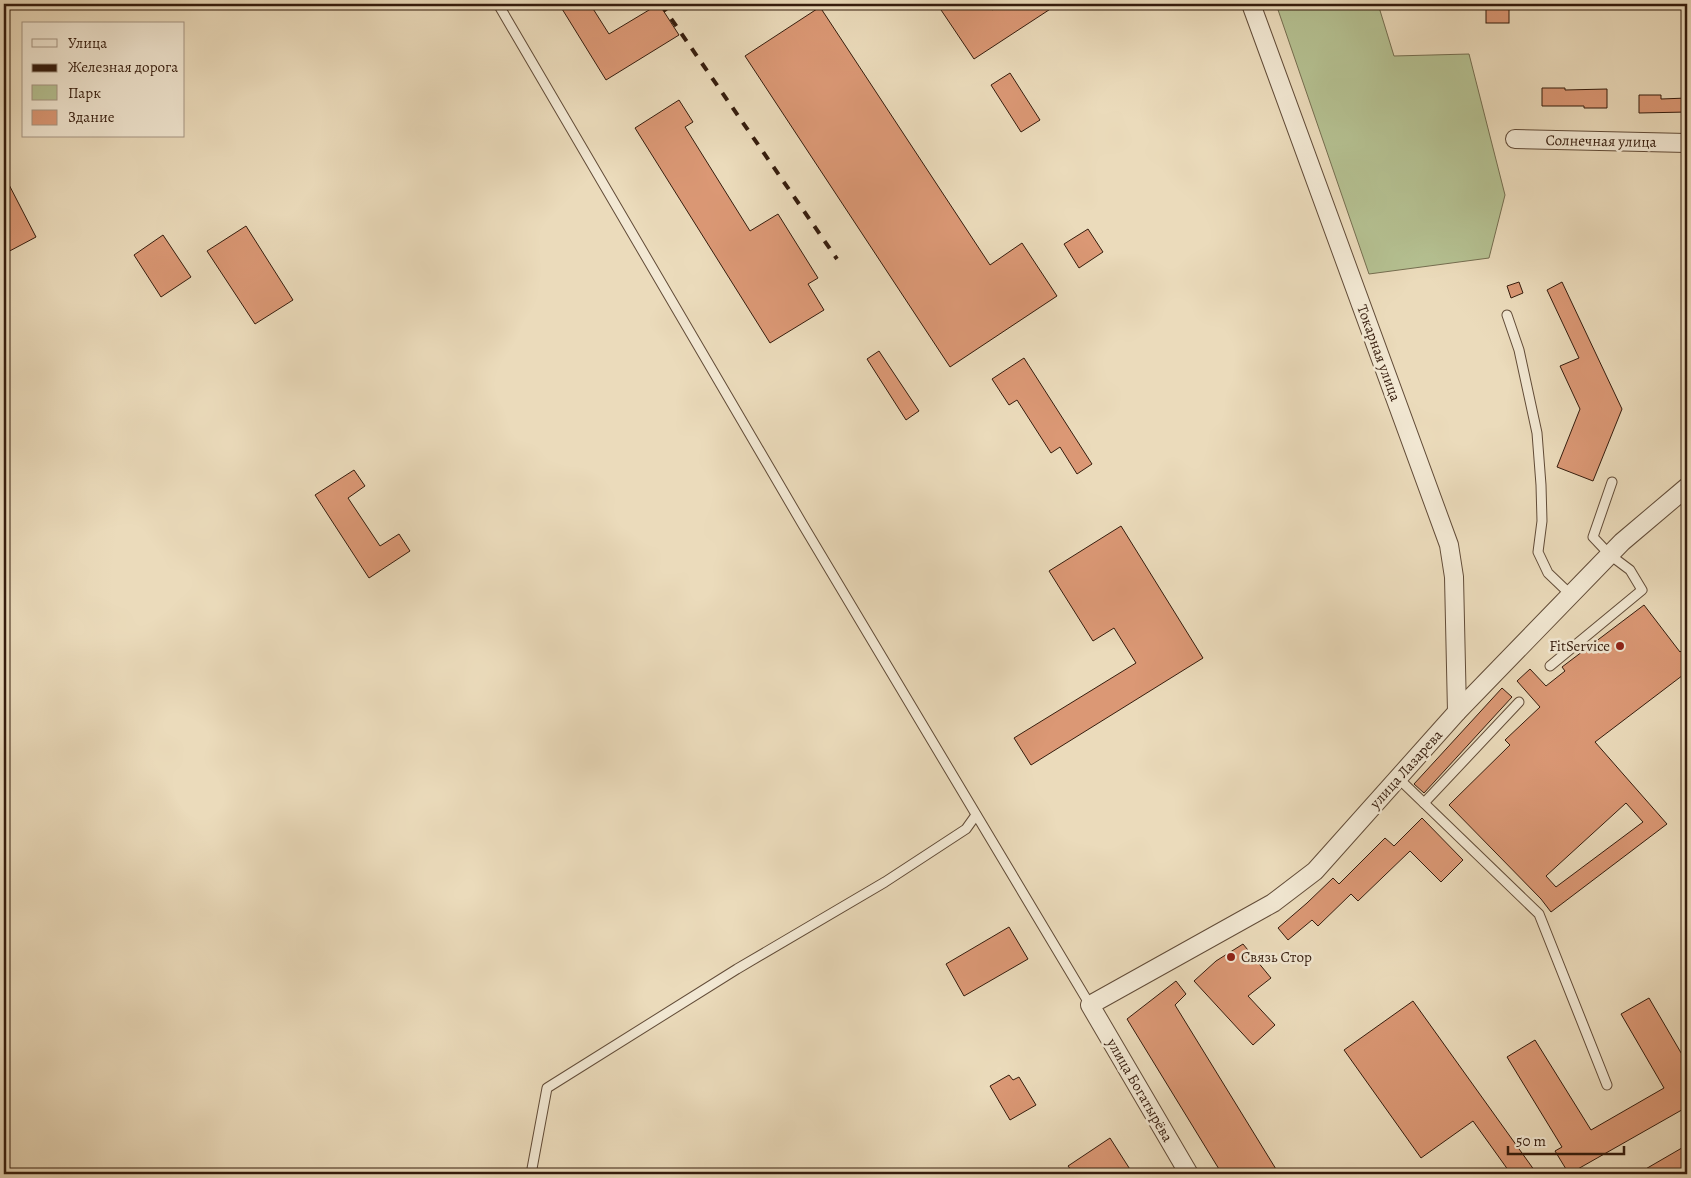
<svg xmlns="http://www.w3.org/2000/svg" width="1691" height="1178" font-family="Alegreya,serif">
	<rect width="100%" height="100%" fill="#ebdbbb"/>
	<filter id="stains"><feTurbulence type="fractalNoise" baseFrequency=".004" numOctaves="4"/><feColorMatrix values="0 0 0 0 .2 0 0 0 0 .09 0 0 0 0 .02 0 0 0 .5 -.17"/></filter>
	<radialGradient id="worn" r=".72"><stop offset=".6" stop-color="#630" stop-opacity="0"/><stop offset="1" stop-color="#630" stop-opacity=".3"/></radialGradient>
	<polygon fill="#b5c192" stroke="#756e50" points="1276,4 1378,4 1394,56 1469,54 1505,195 1489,258 1369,274"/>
	<g fill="#db9875" stroke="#351c0d" fill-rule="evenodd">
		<polygon points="559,4 590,4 609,34 659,4 679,35 606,80"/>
		<polygon points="937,4 988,4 992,10 1001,4 1058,4 974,59"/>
		<rect x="1486" y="5" width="23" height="18"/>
		<polygon points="820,7 990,265 1022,243 1057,296 950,367 745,56"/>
		<polygon points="1010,73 1040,120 1021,132 991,85"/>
		<polygon points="1542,88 1565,88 1565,90 1607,89 1607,108 1584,108 1584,106 1542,106"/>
		<polygon points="1639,95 1661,95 1661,99 1687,98 1687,112 1639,113"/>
		<polygon points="679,100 693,122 685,127 750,231 778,214 818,278 808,284 824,310 770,343 635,128"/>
		<polygon points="4,175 36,237 4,254"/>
		<polygon points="246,226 293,300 255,324 207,251"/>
		<polygon points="1088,229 1103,252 1079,268 1064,244"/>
		<polygon points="163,235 191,277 161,297 134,255"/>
		<polygon points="1519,282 1523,293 1511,298 1507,286"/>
		<polygon points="1562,282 1622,409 1593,481 1557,467 1580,409 1560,366 1579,358 1547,290"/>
		<polygon points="879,351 919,411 906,420 867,359"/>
		<polygon points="1024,358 1092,464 1077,474 1060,447 1051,453 1017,400 1009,405 992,379"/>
		<polygon points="354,470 365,486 348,498 380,546 399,534 410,551 369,578 315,495"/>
		<polygon points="1121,526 1203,658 1031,765 1014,738 1136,663 1114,628 1093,641 1049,571"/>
		<path d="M1644 605 1680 652 1687 646V672L1595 742 1667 824 1551 912 1541 899 1449 805 1510 745 1505 740 1540 707 1517 681 1530 669 1546 686 1565 671 1562 667ZM1626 803 1643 822 1556 887 1546 876Z"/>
		<polygon points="1502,688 1512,697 1424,793 1414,784"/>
		<polygon points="1422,818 1463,860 1441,882 1410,851 1358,901 1351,894 1318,926 1312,920 1288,940 1278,928 1307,903 1333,878 1339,884 1385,838 1394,846"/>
		<polygon points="1009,927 1028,959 964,996 946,964"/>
		<polygon points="1243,944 1271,978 1248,996 1275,1025 1253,1045 1194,981 1216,961"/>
		<polygon points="1176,981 1186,994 1175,1005 1279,1174 1222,1174 1127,1019"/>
		<polygon points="1649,998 1687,1063 1687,1107 1569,1174 1555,1151 1562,1147 1507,1057 1535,1040 1591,1130 1664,1088 1621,1014"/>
		<polygon points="1413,1001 1537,1174 1511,1174 1473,1121 1421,1158 1344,1050"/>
		<polygon points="1009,1075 1013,1080 1019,1077 1036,1105 1010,1120 990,1086"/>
		<polygon points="1110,1138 1133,1174 1074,1174 1068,1166"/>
		<polygon points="1687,1145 1687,1167 1675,1174 1637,1174"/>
	</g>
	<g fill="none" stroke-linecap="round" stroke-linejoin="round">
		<defs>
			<g id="lane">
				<polyline points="498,4 803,525 1090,1005"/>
				<polyline points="1507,315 1519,350 1537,433 1541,485 1542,521 1538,552 1548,573 1571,595"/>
				<polyline points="1550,666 1642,590 1630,570 1610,555 1593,537 1612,482"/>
				<polyline points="1398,778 1539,914 1607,1085"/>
				<polyline points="1424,803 1519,702"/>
				<polyline points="531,1174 547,1088 737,969 885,882 966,829 976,815"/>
			</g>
			<g id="street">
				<polyline points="1251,4 1449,545 1454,577 1457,712"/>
				<polyline points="1515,139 1687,143"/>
				<polyline points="1189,1174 1090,1005 1273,903 1315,871 1457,712 1622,542 1687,487"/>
			</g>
		</defs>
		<use href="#lane" stroke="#624c38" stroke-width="11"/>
		<use href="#street" stroke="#624c38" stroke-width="20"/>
		<use href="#lane" stroke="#f2e8d3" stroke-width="9"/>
		<use href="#street" stroke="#f2e8d3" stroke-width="18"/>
		<polyline stroke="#351c0d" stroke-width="4" stroke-dasharray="9 9" stroke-linecap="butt" points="661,4 837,259"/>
	</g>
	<g fill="#8f2418" stroke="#f2e8d3" stroke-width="2">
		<circle cx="1620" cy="646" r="5"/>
		<circle cx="1231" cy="957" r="5"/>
	</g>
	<g text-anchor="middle" stroke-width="5" stroke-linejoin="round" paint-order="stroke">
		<g font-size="15" fill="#351c0d" stroke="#f2e8d3">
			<text transform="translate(1601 141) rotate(1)" y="5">Солнечная улица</text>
			<text transform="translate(1379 353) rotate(70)" y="5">Токарная улица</text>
			<text transform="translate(1406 769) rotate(-48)" y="5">улица Лазарева</text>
			<text transform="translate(1140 1090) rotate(60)" y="5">улица Богатырёва</text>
		</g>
		<g font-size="15" fill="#351c0d" stroke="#f2e8d3" text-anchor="end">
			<text x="1610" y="651">FitService</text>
			<text x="1241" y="962" text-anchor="start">Связь Стор</text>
		</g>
	</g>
	<rect width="1691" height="1178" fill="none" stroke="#ebdbbb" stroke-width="20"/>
	<rect x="5" y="5" width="1681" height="1168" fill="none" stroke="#351c0d" stroke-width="2.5"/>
	<rect x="10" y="10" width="1671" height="1158" fill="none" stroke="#351c0d"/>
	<rect x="22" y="22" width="162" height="115" fill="#f2e8d3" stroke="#a69684"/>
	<rect x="32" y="39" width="25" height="8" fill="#f2e8d3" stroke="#a69684"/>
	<text x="68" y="48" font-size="15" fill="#351c0d">Улица</text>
	<rect x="32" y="64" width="25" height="8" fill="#351c0d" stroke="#a69684"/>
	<text x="68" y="72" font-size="15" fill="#351c0d">Железная дорога</text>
	<rect x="32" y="85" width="25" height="15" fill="#b5c192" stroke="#a69684"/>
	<text x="68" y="98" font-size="15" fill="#351c0d">Парк</text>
	<rect x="32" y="110" width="25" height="15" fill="#db9875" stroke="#a69684"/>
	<text x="68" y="122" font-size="15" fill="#351c0d">Здание</text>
	<path d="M1508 1146v8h116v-8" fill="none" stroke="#351c0d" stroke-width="2.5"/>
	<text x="1516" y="1146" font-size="15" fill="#351c0d" stroke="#f2e8d3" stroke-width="4" paint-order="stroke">50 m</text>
	<rect width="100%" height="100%" filter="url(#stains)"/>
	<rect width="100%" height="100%" fill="url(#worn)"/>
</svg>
